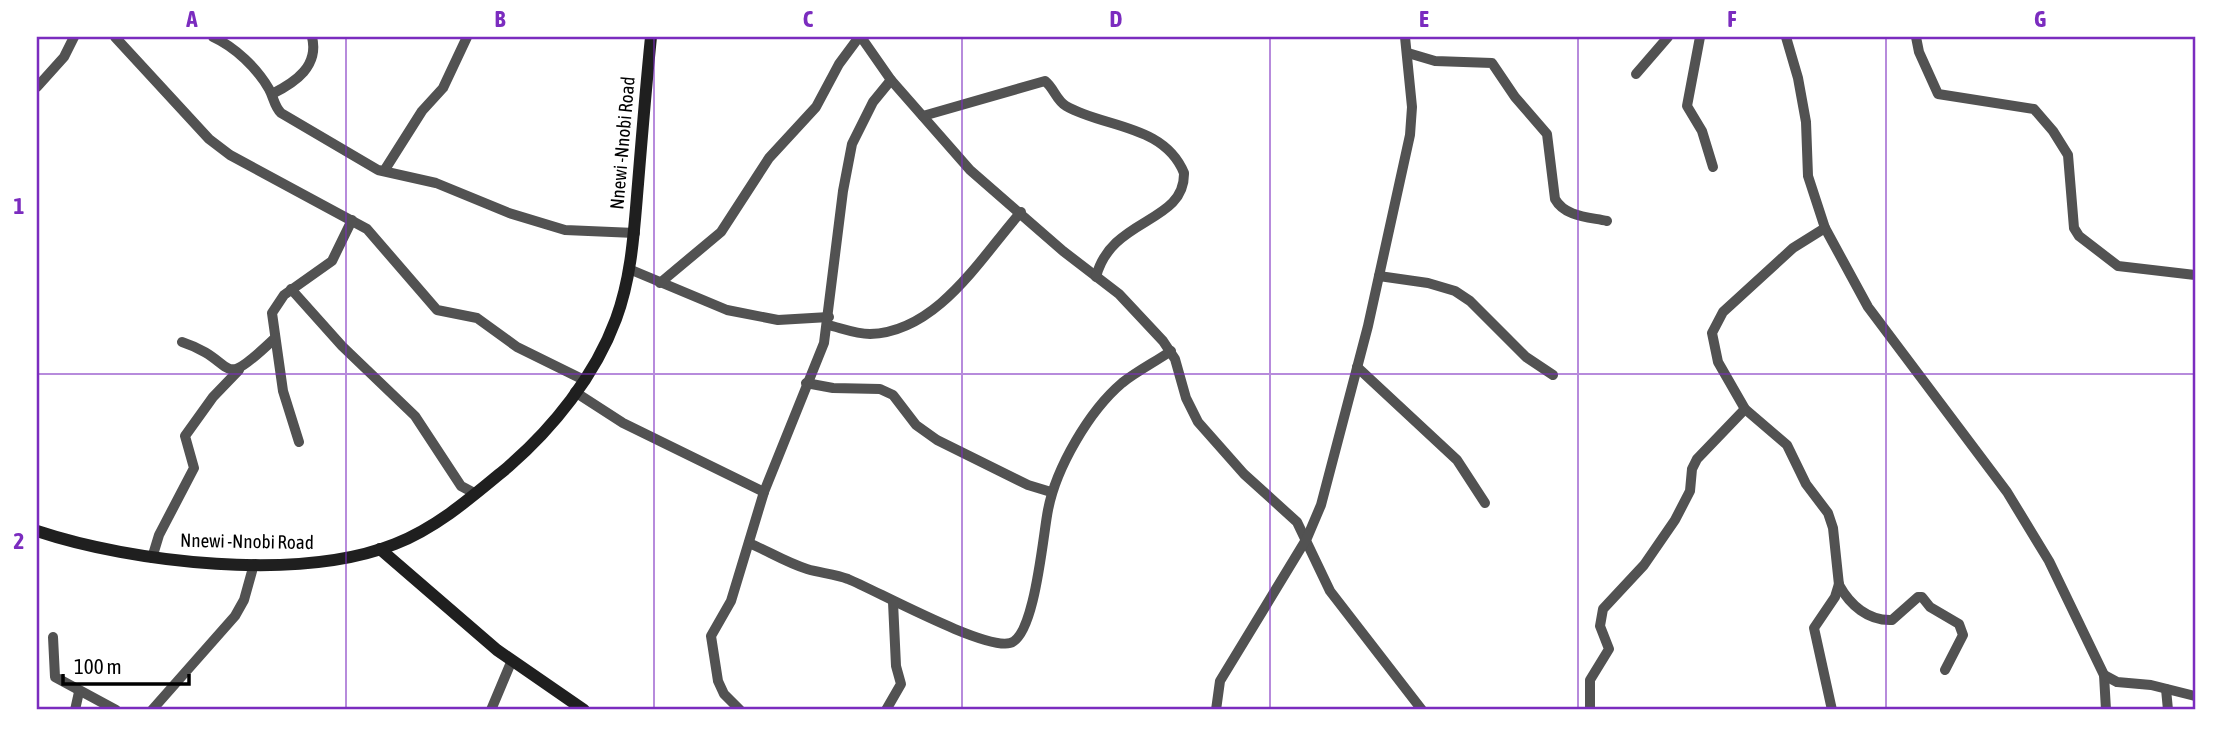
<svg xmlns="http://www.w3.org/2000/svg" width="2232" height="747" font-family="'Asap Condensed',sans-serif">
	<rect width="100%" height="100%" fill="#fff"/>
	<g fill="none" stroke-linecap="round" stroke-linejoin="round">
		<g stroke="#525252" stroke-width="10">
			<polyline points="115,37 209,139 230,155 367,229 437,310 477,318 517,347 584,380"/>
			<path d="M213 37C235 47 257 68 269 89 274 98 274 106 281 113L378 170 436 183 509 213 565 230 635 233"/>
			<polyline points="861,37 891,80 970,170 1063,251 1119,294 1163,341 1175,359 1186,398 1198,422 1244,474 1297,522 1330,591 1422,710"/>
			<polyline points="1700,37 1687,106 1702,131 1713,167"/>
			<polyline points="1786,37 1798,78 1806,122 1808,176 1825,228 1868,307 2007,492 2049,561 2104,675 2106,710"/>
			<polyline points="1916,37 1919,52 1938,94 2034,109 2053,131 2068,155 2074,228 2079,236 2118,266 2195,275"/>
			<path d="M1408 53 1435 61 1492 63 1515 97 1547 134 1555 199C1565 217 1589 217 1607 221"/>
			<polyline points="1636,74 1668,37"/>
			<polyline points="37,87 64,57 74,37"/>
			<path d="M272 94C296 82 319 66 312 37"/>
			<path d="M923 116 1045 81C1054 88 1056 100 1066 106 1104 128 1164 124 1184 173 1185 224 1111 217 1096 277"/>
			<polyline points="384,171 422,111 443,88 467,37"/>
			<path d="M1825 228 1793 248 1723 312 1712 333 1718 362 1745 409 1787 445 1806 484 1828 513 1833 528 1839 585C1850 605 1868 621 1892 620L1918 597H1922L1930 607 1959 624 1963 635 1945 670"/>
			<polyline points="629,269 727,310 778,320 829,317"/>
			<polyline points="1379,276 1428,283 1455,291 1470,301 1526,357 1553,375"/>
			<polyline points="660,283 721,232 769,158 816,107 839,64 859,37"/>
			<polyline points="291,289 342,346 415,416 461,486 476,494"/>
			<path d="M828 325C841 328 856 334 870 334 938 332 981 257 1021 212"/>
			<path d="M182 342C240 361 216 394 274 339"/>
			<polyline points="1357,367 1457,460 1485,503"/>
			<polyline points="806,383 833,388 880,389 893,395 916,425 937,440 1028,485 1051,492"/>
			<polyline points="575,392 623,423 764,492"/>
			<polyline points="299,442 283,391 272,313 284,295 332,261 352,220"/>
			<path d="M749 543C768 551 787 563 807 569 820 573 835 574 848 579 877 591 984 650 1010 643 1035 637 1043 534 1048 510 1056 468 1089 411 1122 383 1137 371 1155 362 1171 351"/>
			<polyline points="152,558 159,535 194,468 185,436 213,397 239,370"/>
			<polyline points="53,637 55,677 116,710"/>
			<polyline points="2104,675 2117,682 2151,685 2195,696"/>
			<polyline points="2166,689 2168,710"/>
			<polyline points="75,710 79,692"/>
			<polyline points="152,710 235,616 244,600 254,564"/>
			<polyline points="491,710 512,660"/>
			<polyline points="740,710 724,694 718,681 711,636 731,601 764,492 824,343 843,191 852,144 873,102 891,80"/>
			<polyline points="886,710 901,684 896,666 893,602"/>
			<polyline points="1216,710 1220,681 1307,538 1321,505 1368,326 1410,135 1412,107 1405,37"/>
			<polyline points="1590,710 1590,680 1609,649 1600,626 1603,609 1644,565 1675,520 1690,491 1692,469 1697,459 1745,409"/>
			<polyline points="1832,710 1814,628 1835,597 1839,584"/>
		</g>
		<g stroke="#1f1f1f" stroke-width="12">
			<path d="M37 531C133 563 300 582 395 544 438 527 473 496 508 467 553 428 595 376 616 319 632 276 634 230 638 184 642 135 646 86 651 37"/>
			<polyline points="380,549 497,650 584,710"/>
		</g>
	</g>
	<path fill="none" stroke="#7b2cbf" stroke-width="2" stroke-opacity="0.55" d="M346 37V710M654 37V710M962 37V710M1270 37V710M1578 37V710M1886 37V710M37 374H2195"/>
	<g text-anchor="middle" stroke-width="6" stroke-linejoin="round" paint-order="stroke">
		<g font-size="19" fill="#000" stroke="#fff">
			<text transform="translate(622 143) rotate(-85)" y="7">Nnewi -Nnobi Road</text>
			<text transform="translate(247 541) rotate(1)" y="7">Nnewi -Nnobi Road</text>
		</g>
	</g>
	<rect width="2232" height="747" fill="none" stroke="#ffffff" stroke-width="77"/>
	<path d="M63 674v10h126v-10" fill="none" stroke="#000000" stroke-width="3.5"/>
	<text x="74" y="674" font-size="21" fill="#000000" stroke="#ffffff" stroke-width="5" paint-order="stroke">100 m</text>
	<rect x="38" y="38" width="2156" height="670" fill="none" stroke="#7b2cbf" stroke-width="2.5"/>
	<g font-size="23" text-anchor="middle" font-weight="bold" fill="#7b2cbf">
		<text x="192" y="27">A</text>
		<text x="500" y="27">B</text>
		<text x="808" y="27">C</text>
		<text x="1116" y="27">D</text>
		<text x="1424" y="27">E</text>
		<text x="1732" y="27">F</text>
		<text x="2040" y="27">G</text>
		<text x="19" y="214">1</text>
		<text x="19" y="549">2</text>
	</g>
</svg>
